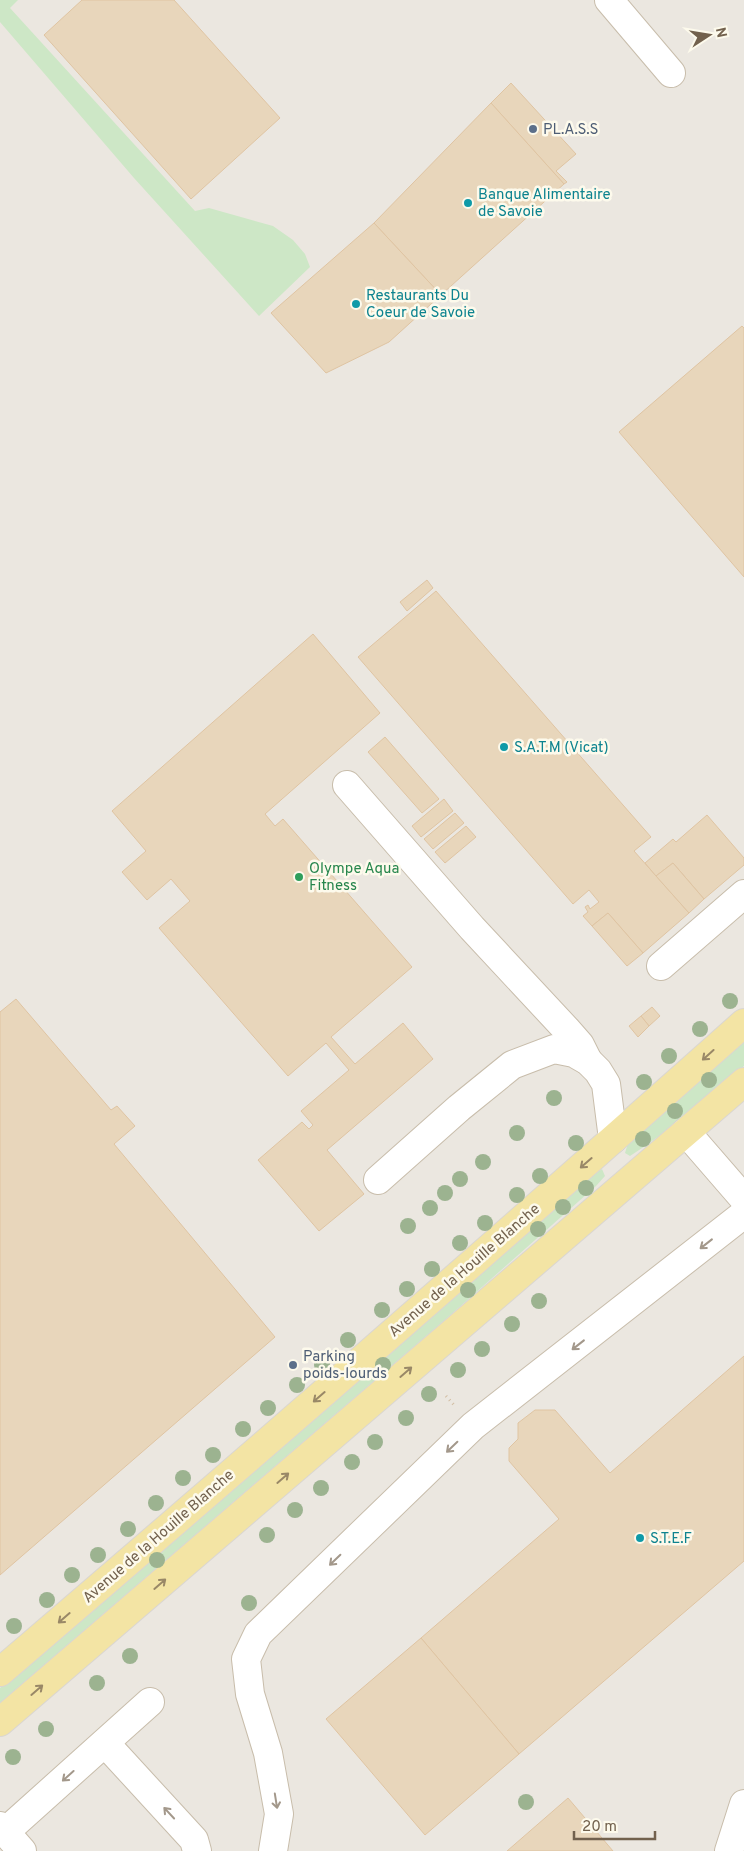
<svg xmlns="http://www.w3.org/2000/svg" width="744" height="1851" font-family="Overpass,sans-serif">
	<rect width="100%" height="100%" fill="#faf6e6"/>
	<rect fill="#ebe7e0" x="0" y="0" width="744" height="1851"/>
	<g fill="#cde7c6">
		<polygon points="0,0 18,0 10,8 195,211 209,208 273,226 293,240 305,254 310,267 259,316 134,178 0,22"/>
		<path d="M744 1031V1066C707 1096 671 1130 630 1156L625 1153 628 1143Z"/>
		<polygon points="602,1169 605,1176 596,1186 446,1319 0,1703 0,1688 572,1189"/>
	</g>
	<g fill="#e8d6bb" stroke="#dfc4a2">
		<polygon points="82,0 174,0 280,118 191,199 44,35"/>
		<polygon points="511,83 576,154 556,171 567,182 564,184 491,103"/>
		<polygon points="491,103 564,184 441,295 374,223"/>
		<polygon points="374,223 441,295 389,342 326,373 271,313"/>
		<polygon points="742,326 744,328 744,577 619,432"/>
		<polygon points="427,580 433,588 407,611 400,602"/>
		<polygon points="436,591 651,837 634,851 689,913 643,953 608,913 592,926 583,916 588,912 585,907 588,905 590,909 599,902 589,890 573,904 358,657"/>
		<polygon points="313,634 380,713 265,814 275,826 283,819 412,967 331,1037 355,1064 403,1023 433,1059 327,1150 364,1194 319,1231 258,1160 302,1122 309,1129 313,1125 301,1111 349,1070 326,1043 288,1076 159,928 190,901 171,879 147,900 122,872 146,851 112,811"/>
		<polygon points="385,737 439,799 422,813 368,752"/>
		<polygon points="444,799 453,811 421,837 412,826"/>
		<polygon points="455,813 464,823 433,849 424,839"/>
		<polygon points="707,815 744,858 744,865 704,899 673,863 656,876 645,863 673,839 676,842"/>
		<polygon points="466,826 476,837 445,863 435,852"/>
		<polygon points="673,863 704,899 689,913 656,876"/>
		<polygon points="608,913 643,953 627,966 592,926"/>
		<polygon points="16,999 111,1110 117,1106 135,1126 114,1144 275,1337 0,1575 0,1012"/>
		<polygon points="652,1007 660,1016 649,1026 641,1016"/>
		<polygon points="641,1016 649,1026 638,1037 629,1026"/>
		<polygon points="744,1356 744,1561 519,1754 421,1638 559,1519 509,1461 509,1448 518,1439 518,1423 535,1410 555,1410 610,1473"/>
		<polygon points="421,1638 519,1754 425,1835 326,1719"/>
		<polygon points="568,1798 613,1851 507,1851"/>
	</g>
	<g fill="none" stroke-linecap="round" stroke-linejoin="round">
		<defs>
			<g id="minor">
				<polyline points="609,0 671,73"/>
				<polyline points="347,785 472,928 566,1029 580,1045 588,1061"/>
				<polyline points="661,966 744,894"/>
				<polyline points="686,1132 744,1199"/>
				<polyline points="378,1180 459,1108 512,1065 554,1049 574,1053 588,1061 598,1071 606,1084 613,1139"/>
				<polyline points="105,1743 194,1840 197,1851"/>
				<polyline points="0,1826 22,1851"/>
				<polyline points="5,1832 150,1702"/>
				<polyline points="273,1851 279,1814 268,1753 250,1694 246,1659 258,1634 473,1426 744,1214"/>
				<polyline points="729,1851 744,1804"/>
			</g>
			<g id="major">
				<path d="M0 1672C250 1458 498 1242 744 1023"/>
				<polyline points="0,1722 744,1082"/>
			</g>
		</defs>
		<use href="#minor" stroke="#c8bdab" stroke-width="30"/>
		<use href="#major" stroke="#dad6d1" stroke-width="30"/>
		<polyline stroke="#d2bea4" stroke-width="3" stroke-dasharray="1 4" stroke-linecap="butt" points="446,1396 455,1406"/>
		<use href="#minor" stroke="#fff" stroke-width="28"/>
		<use href="#major" stroke="#f3e4a4" stroke-width="28"/>
	</g>
	<g fill="#9cb390">
		<circle cx="730" cy="1001" r="8"/>
		<circle cx="700" cy="1029" r="8"/>
		<circle cx="669" cy="1056" r="8"/>
		<circle cx="709" cy="1080" r="8"/>
		<circle cx="644" cy="1082" r="8"/>
		<circle cx="554" cy="1098" r="8"/>
		<circle cx="675" cy="1111" r="8"/>
		<circle cx="517" cy="1133" r="8"/>
		<circle cx="643" cy="1139" r="8"/>
		<circle cx="576" cy="1143" r="8"/>
		<circle cx="483" cy="1162" r="8"/>
		<circle cx="540" cy="1176" r="8"/>
		<circle cx="460" cy="1179" r="8"/>
		<circle cx="586" cy="1188" r="8"/>
		<circle cx="445" cy="1193" r="8"/>
		<circle cx="517" cy="1195" r="8"/>
		<circle cx="563" cy="1207" r="8"/>
		<circle cx="430" cy="1208" r="8"/>
		<circle cx="485" cy="1223" r="8"/>
		<circle cx="408" cy="1226" r="8"/>
		<circle cx="538" cy="1229" r="8"/>
		<circle cx="460" cy="1243" r="8"/>
		<circle cx="432" cy="1269" r="8"/>
		<circle cx="407" cy="1289" r="8"/>
		<circle cx="468" cy="1290" r="8"/>
		<circle cx="539" cy="1301" r="8"/>
		<circle cx="382" cy="1310" r="8"/>
		<circle cx="512" cy="1324" r="8"/>
		<circle cx="348" cy="1340" r="8"/>
		<circle cx="482" cy="1349" r="8"/>
		<circle cx="322" cy="1365" r="8"/>
		<circle cx="383" cy="1365" r="8"/>
		<circle cx="458" cy="1370" r="8"/>
		<circle cx="297" cy="1385" r="8"/>
		<circle cx="429" cy="1394" r="8"/>
		<circle cx="268" cy="1408" r="8"/>
		<circle cx="406" cy="1418" r="8"/>
		<circle cx="243" cy="1429" r="8"/>
		<circle cx="375" cy="1442" r="8"/>
		<circle cx="213" cy="1455" r="8"/>
		<circle cx="352" cy="1462" r="8"/>
		<circle cx="183" cy="1478" r="8"/>
		<circle cx="321" cy="1488" r="8"/>
		<circle cx="156" cy="1503" r="8"/>
		<circle cx="295" cy="1510" r="8"/>
		<circle cx="128" cy="1529" r="8"/>
		<circle cx="267" cy="1535" r="8"/>
		<circle cx="98" cy="1555" r="8"/>
		<circle cx="157" cy="1560" r="8"/>
		<circle cx="72" cy="1575" r="8"/>
		<circle cx="47" cy="1600" r="8"/>
		<circle cx="249" cy="1603" r="8"/>
		<circle cx="14" cy="1626" r="8"/>
		<circle cx="130" cy="1656" r="8"/>
		<circle cx="97" cy="1683" r="8"/>
		<circle cx="46" cy="1729" r="8"/>
		<circle cx="13" cy="1757" r="8"/>
		<circle cx="526" cy="1802" r="8"/>
	</g>
	<defs><path id="oneway-shaft" d="M-6 0H5M1.5-3L5.5 0L1.5 3" fill="none" stroke-width="1.6" stroke-linecap="round" stroke-linejoin="round" transform="scale(1.25)"/></defs>
	<g stroke="#998867">
		<use href="#oneway-shaft" transform="translate(708 1055) rotate(138)"/>
		<use href="#oneway-shaft" transform="translate(586 1163) rotate(139)"/>
		<use href="#oneway-shaft" transform="translate(406 1372) rotate(-41)"/>
		<use href="#oneway-shaft" transform="translate(319 1397) rotate(139)"/>
		<use href="#oneway-shaft" transform="translate(283 1478) rotate(-41)"/>
		<use href="#oneway-shaft" transform="translate(160 1584) rotate(-41)"/>
		<use href="#oneway-shaft" transform="translate(64 1618) rotate(139)"/>
		<use href="#oneway-shaft" transform="translate(37 1690) rotate(-41)"/>
	</g>
	<g stroke="#a3988b">
		<use href="#oneway-shaft" transform="translate(706 1244) rotate(142)"/>
		<use href="#oneway-shaft" transform="translate(578 1345) rotate(142)"/>
		<use href="#oneway-shaft" transform="translate(452 1447) rotate(136)"/>
		<use href="#oneway-shaft" transform="translate(335 1560) rotate(136)"/>
		<use href="#oneway-shaft" transform="translate(68 1776) rotate(138)"/>
		<use href="#oneway-shaft" transform="translate(276 1801) rotate(81)"/>
		<use href="#oneway-shaft" transform="translate(169 1813) rotate(-133)"/>
	</g>
	<g fill="#5c6f8a" stroke="#fdfaec" stroke-width="2">
		<circle cx="533" cy="129" r="5"/>
		<circle cx="293" cy="1365" r="5"/>
	</g>
	<g fill="#0f9aa8" stroke="#fdfaec" stroke-width="2">
		<circle cx="468" cy="203" r="5"/>
		<circle cx="356" cy="304" r="5"/>
		<circle cx="504" cy="747" r="5"/>
		<circle cx="640" cy="1538" r="5"/>
	</g>
	<circle fill="#2e9e5b" stroke="#fdfaec" stroke-width="2" cx="299" cy="877" r="5"/>
	<g text-anchor="middle" stroke-width="5" stroke-linejoin="round" paint-order="stroke">
		<g font-size="15" fill="#4e5e75" stroke="#fdfaec" text-anchor="start">
			<text x="543" y="134">PL.A.S.S</text>
			<text x="303" y="1361">Parking<tspan x="303" dy="17">poids-lourds</tspan></text>
		</g>
		<g font-size="15" fill="#0d838f" stroke="#fdfaec" text-anchor="start">
			<text x="478" y="199">Banque Alimentaire<tspan x="478" dy="17">de Savoie</tspan></text>
			<text x="366" y="300">Restaurants Du<tspan x="366" dy="17">Coeur de Savoie</tspan></text>
			<text x="514" y="752">S.A.T.M (Vicat)</text>
			<text x="650" y="1543">S.T.E.F</text>
		</g>
		<g font-size="15" fill="#27864d" stroke="#fdfaec" text-anchor="start">
			<text x="309" y="873">Olympe Aqua<tspan x="309" dy="17">Fitness</tspan></text>
		</g>
		<g font-size="15" fill="#72614d" stroke="#fdfaec">
			<text transform="translate(464 1270) rotate(-41)" y="5">Avenue de la Houille Blanche</text>
			<text transform="translate(158 1536) rotate(-41)" y="5">Avenue de la Houille Blanche</text>
		</g>
	</g>
	<g transform="translate(709 35) rotate(78)" stroke="#fdfaec" stroke-width="4" paint-order="stroke">
	<path d="M0-4L9 19L0 12L-9 19Z" fill="#72614d"/>
	<text y="-8" font-size="14" font-weight="bold" text-anchor="middle" fill="#72614d">N</text>
	</g>
	<path d="M574 1831v8h81v-8" fill="none" stroke="#72614d" stroke-width="2.5"/>
	<text x="582" y="1831" font-size="15" fill="#72614d" stroke="#fdfaec" stroke-width="4" paint-order="stroke">20 m</text>
</svg>
